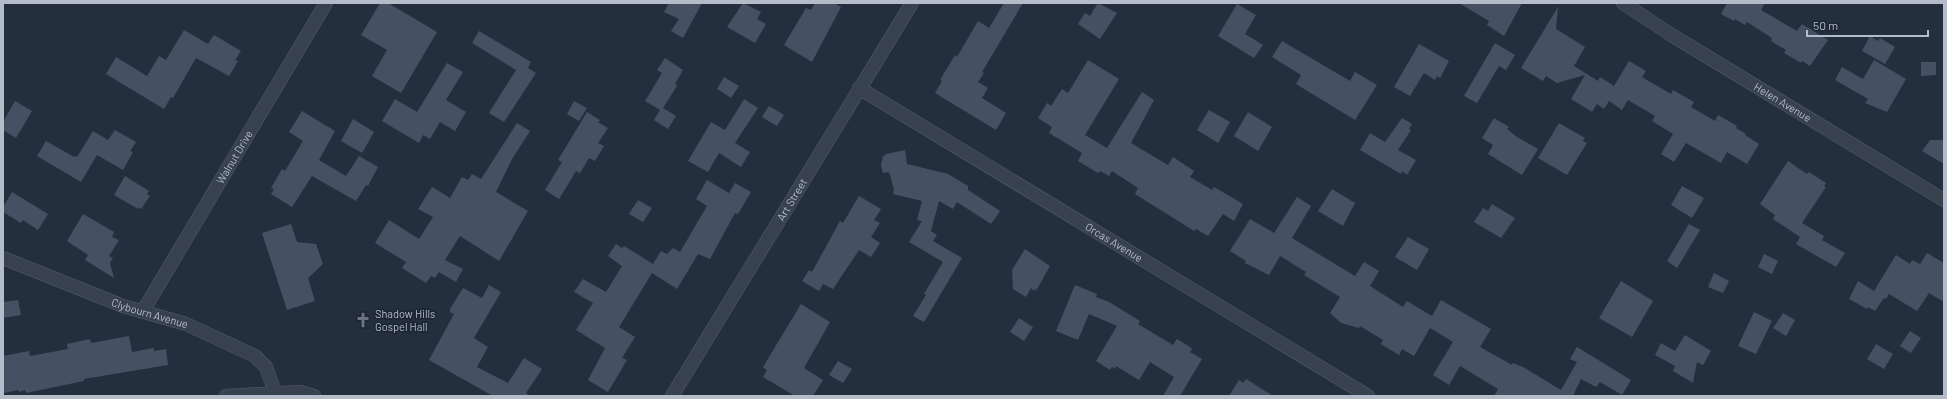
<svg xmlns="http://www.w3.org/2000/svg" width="1947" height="399" font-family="Barlow,sans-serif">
	<rect width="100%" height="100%" fill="#242f3e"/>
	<g fill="#455162">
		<polygon points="380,3 388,3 437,32 401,93 372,76 387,50 361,35"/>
		<polygon points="669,3 702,3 683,38 671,31 679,19 664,12"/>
		<polygon points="743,3 761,12 757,19 766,24 755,43 727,27"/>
		<polygon points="815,3 834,3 841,7 812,62 784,45 806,8 811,10"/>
		<polygon points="1004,3 1023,3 982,72 984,73 978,82 988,88 982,98 1006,113 996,130 935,93 942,81 940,80 955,55 957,57 978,21 989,28"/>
		<polygon points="1098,3 1117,13 1100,39 1078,24 1085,13 1090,16"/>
		<polygon points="1459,3 1522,3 1504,36 1487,25 1489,21"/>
		<polygon points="1727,3 1765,3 1761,10 1797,31 1802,24 1828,40 1810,66 1802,61 1801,63 1784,53 1786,50 1771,41 1772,38 1747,22 1745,25 1735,19 1734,21 1721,14"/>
		<polygon points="1237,4 1256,15 1245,34 1263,45 1254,58 1218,36"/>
		<polygon points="1558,7 1556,29 1585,47 1574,66 1598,81 1600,77 1614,86 1629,61 1646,71 1642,77 1671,94 1673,90 1694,102 1691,107 1715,121 1718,115 1737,126 1736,128 1746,134 1745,135 1759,144 1747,164 1727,152 1721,163 1686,143 1674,162 1661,154 1673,134 1652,121 1655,116 1628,100 1622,110 1609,101 1604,109 1597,104 1592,112 1571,99 1585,75 1557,83 1546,76 1543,81 1521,68"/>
		<polygon points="184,30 208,44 214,35 241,51 235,60 238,61 229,76 196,58 173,98 171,97 164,109 106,74 116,57 147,76 159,56 166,60"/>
		<polygon points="479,31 531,62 528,68 536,73 504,122 489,113 516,70 472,43"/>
		<polygon points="1870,36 1878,41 1880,38 1895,47 1885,64 1862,51"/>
		<polygon points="1282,41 1350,81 1355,72 1377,85 1355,120 1296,84 1301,75 1272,57"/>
		<polygon points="1495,43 1515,55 1506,70 1499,66 1477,103 1464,96"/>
		<polygon points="1419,44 1449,61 1440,78 1437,76 1435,80 1424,73 1410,96 1394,87"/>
		<polygon points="665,58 683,70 675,84 677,86 663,108 676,116 668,129 654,120 660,110 645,101 662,73 657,70"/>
		<polygon points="1088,60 1119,79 1085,135 1107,148 1142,92 1154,100 1131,143 1168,165 1173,157 1194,171 1190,177 1212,190 1214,187 1243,204 1234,221 1223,214 1208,236 1196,229 1194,231 1135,194 1138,188 1112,171 1109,176 1100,171 1098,173 1078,161 1082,153 1049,133 1052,127 1038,118 1047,103 1051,106 1062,89 1068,93"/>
		<polygon points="1874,60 1906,79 1887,112 1865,103 1868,99 1835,80 1842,67 1863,79"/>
		<polygon points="1921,62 1936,62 1936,75 1921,76"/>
		<polygon points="447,63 463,72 446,100 466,112 455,131 440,122 430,139 423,135 419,143 382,121 395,99 417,112"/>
		<polygon points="724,77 739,86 731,98 717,89"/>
		<polygon points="744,99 758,108 735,143 750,152 741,167 719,153 708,172 688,161 711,122 725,130"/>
		<polygon points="15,101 32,111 16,138 3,130 3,122"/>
		<polygon points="574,101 587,108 579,121 567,114"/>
		<polygon points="769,106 784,115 777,126 762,117"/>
		<polygon points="1209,110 1230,122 1218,143 1197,130"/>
		<polygon points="302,111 335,131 319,160 346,176 359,156 378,167 368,186 366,185 356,201 312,176 292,207 271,194 274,189 271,188 282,169 285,171 303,141 289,132"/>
		<polygon points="587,112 600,120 598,122 608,128 598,143 604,146 595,161 589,158 580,173 576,171 559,199 545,190 562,162 558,160"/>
		<polygon points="1248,112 1272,127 1258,151 1234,136"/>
		<polygon points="1402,118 1412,124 1409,129 1411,130 1398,150 1416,160 1407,175 1402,171 1401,174 1360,150 1370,133 1385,142"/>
		<polygon points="1494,118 1509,127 1507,129 1517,137 1538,149 1522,175 1488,154 1493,145 1482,138"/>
		<polygon points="353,119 374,132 362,153 341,141"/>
		<polygon points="517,123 530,131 512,159 496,192 528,211 499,261 460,236 445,260 463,269 456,282 439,272 435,278 431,276 426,283 402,268 406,262 375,243 389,220 419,239 433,217 418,209 432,187 450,198 462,177 468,180 472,174 481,179"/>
		<polygon points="1559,123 1585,138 1583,141 1587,143 1567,175 1538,158"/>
		<polygon points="115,130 136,142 130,151 133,152 123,170 97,155 81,182 37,156 46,141 74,157 75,156 77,157 93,131 108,140"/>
		<polygon points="1930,140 1944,140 1944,164 1922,151"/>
		<polygon points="905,150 907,164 948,174 968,186 968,190 1000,211 991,224 957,202 953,209 939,201 931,231 937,235 933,241 962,258 924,322 913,316 926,295 924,294 943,262 909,242 922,221 917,220 922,201 893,194 894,189 889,172 883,173 881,165 883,156 886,155 886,154"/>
		<polygon points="1788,161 1807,174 1809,172 1826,183 1824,186 1826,187 1802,223 1824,236 1822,240 1845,253 1836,267 1796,244 1800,237 1773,219 1775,215 1760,204"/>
		<polygon points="125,176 149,191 147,194 150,196 141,209 139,207 138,209 114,195"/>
		<polygon points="707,180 729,193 735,183 751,192 738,214 735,213 710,259 698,254 677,289 652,273 619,327 635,337 622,358 627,360 608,392 588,380 605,348 576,330 593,303 574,292 583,279 606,292 622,266 608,256 616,244 622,248 624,246 653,264 661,251 667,254 673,248 680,252 707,206 696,199"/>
		<polygon points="1682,186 1704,198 1692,218 1671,205"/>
		<polygon points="1332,189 1355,203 1343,226 1318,211"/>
		<polygon points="12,192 48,214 38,230 23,220 21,223 3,212 3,207"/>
		<polygon points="859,196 881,209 874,220 880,223 871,237 880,243 871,257 859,250 833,289 823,284 819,291 802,281 809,270 812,272 840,221 843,223"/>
		<polygon points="1297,197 1311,206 1292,238 1355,276 1364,262 1379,271 1370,286 1403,307 1407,301 1432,316 1441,300 1491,329 1480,347 1512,365 1513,363 1523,367 1561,390 1577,362 1570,359 1577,347 1631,380 1622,395 1600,382 1596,387 1581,379 1573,396 1494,396 1498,389 1460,366 1449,385 1433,375 1453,342 1430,328 1414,356 1402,349 1399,355 1381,344 1383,340 1360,326 1359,328 1341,323 1330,313 1340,297 1304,275 1306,272 1280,256 1269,275 1245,263 1246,261 1230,251 1250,219 1274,233"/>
		<polygon points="638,200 652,208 643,222 629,214"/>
		<polygon points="1492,204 1515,218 1501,238 1474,222 1483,208 1488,211"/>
		<polygon points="83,214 114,232 112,237 119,240 109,256 113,258 110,263 114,278 85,260 88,255 67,241"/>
		<polygon points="291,224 297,242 316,244 323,264 308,278 315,301 287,310 262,233"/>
		<polygon points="1689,224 1700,230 1677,268 1667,261"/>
		<polygon points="1408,237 1429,249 1417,270 1395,257"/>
		<polygon points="1025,249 1050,266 1036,291 1036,288 1034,291 1031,288 1026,297 1013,289 1012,270"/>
		<polygon points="1927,253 1944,263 1944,302 1929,293 1917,311 1889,294 1886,299 1884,298 1875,311 1868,307 1867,309 1849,299 1858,281 1874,291 1896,255 1910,264 1912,260 1920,264"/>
		<polygon points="1764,254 1778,261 1772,274 1758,267"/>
		<polygon points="1714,273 1729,281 1723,293 1708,287"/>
		<polygon points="1621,281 1653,301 1632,337 1599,318"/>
		<polygon points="489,285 501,292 474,338 488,347 477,367 508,383 524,358 542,369 526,393 531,396 493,396 429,360 454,314 450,312 450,309 463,288 482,298"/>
		<polygon points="1075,285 1097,294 1096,297 1109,302 1140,321 1138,324 1173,345 1177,339 1190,347 1192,349 1190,352 1202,359 1180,396 1163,396 1174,377 1150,362 1139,380 1116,366 1115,369 1112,367 1110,370 1096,361 1117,326 1089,314 1078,340 1056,331"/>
		<polygon points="18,300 21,315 3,318 3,302"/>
		<polygon points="801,304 830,322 804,368 823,380 813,396 795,396 763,377 767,370 763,367"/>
		<polygon points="1754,312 1772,321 1756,354 1738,346"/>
		<polygon points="1783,313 1795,320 1786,336 1773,328"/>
		<polygon points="1019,318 1033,327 1024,341 1010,332"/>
		<polygon points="1910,331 1921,338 1911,353 1900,346"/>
		<polygon points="1685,335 1711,351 1703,365 1697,362 1693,383 1673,371 1675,366 1655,355 1661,343 1675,351"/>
		<polygon points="129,336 132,352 154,348 154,351 166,349 168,365 84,379 84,381 26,393 25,390 19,392 19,390 3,393 3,356 29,351 30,356 68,349 67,344 90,339 91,343"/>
		<polygon points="1876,344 1893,354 1884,369 1867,359"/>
		<polygon points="838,361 852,369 843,383 829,375"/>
		<polygon points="1246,379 1273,396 1229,396 1239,380 1243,383"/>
	</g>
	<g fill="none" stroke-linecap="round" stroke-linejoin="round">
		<defs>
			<g id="street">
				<path id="s1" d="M1623 3 1673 36 1944 200"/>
				<path id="s2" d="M859 88 1368 396"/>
				<path id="s3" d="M3 258 123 306 186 324 255 356 266 367 275 392"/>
				<path id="s4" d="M143 311 326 3"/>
				<polyline points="226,396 300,392 314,396"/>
				<path id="s5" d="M672 396 912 3"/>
			</g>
		</defs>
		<use href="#street" stroke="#565f6c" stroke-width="14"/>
		<use href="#street" stroke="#38414e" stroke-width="13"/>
	</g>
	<defs>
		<symbol id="church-bare" viewBox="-9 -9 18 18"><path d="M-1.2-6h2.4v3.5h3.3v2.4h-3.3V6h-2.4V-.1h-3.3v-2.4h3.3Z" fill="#6b7280" stroke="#1d2633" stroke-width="2.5" paint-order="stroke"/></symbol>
	</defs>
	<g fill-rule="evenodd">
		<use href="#church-bare" x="352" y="309" width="22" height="22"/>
	</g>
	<g text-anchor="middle" stroke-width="3.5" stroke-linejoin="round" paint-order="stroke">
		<g font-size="11" fill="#b4bcc9" stroke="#1d2633">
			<text dy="4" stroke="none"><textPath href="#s1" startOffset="188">Helen Avenue</textPath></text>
			<text dy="4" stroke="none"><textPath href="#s4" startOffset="179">Walnut Drive</textPath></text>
			<text dy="4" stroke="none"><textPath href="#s5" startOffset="230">Art Street</textPath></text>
			<text dy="4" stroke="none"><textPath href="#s2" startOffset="298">Orcas Avenue</textPath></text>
			<text dy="4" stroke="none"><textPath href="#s3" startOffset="157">Clybourn Avenue</textPath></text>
		</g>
		<g font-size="11" fill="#b4bcc9" stroke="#1d2633" text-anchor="start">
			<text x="375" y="318">Shadow Hills<tspan x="375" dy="13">Gospel Hall</tspan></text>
		</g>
	</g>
	<rect width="1947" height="399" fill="none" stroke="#b4bcc9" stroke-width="8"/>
	<path d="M1807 30v6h121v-6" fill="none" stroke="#b4bcc9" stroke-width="2"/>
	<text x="1813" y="30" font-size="12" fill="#b4bcc9" stroke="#1d2633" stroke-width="3" paint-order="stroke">50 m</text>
</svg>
